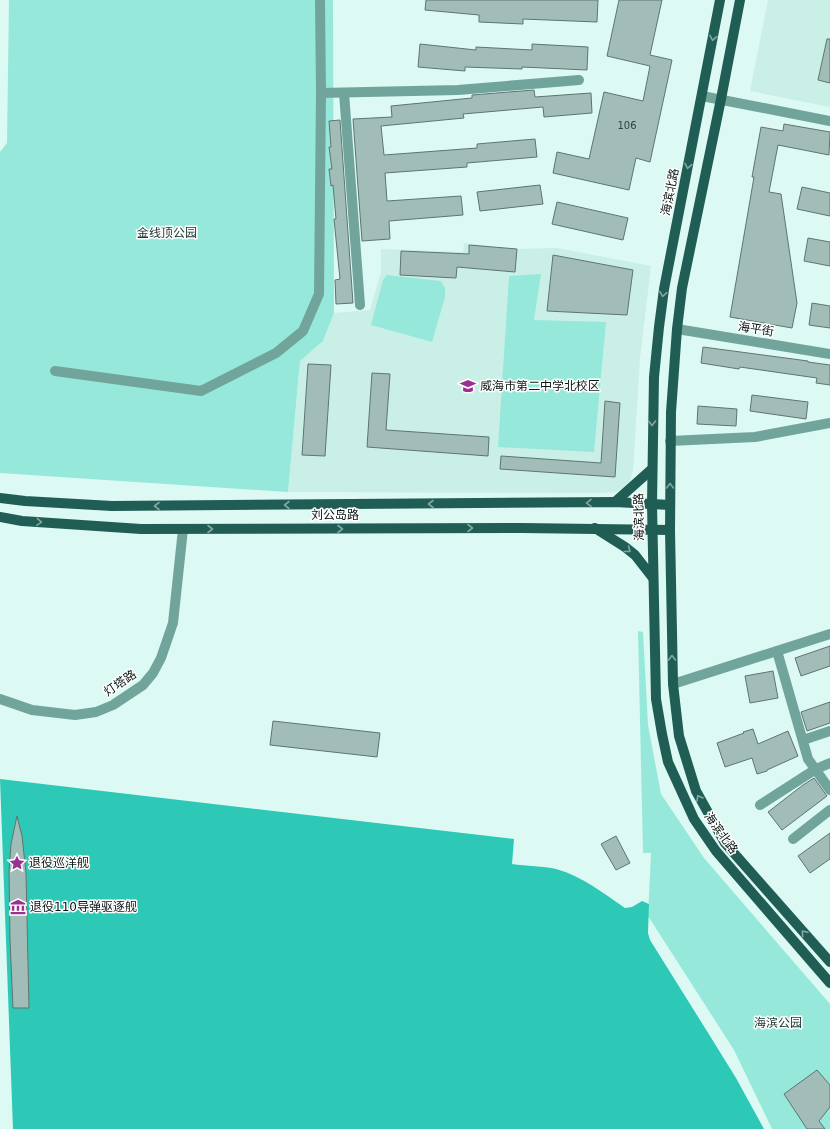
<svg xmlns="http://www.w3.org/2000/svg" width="830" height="1129" font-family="'DejaVu Sans','Noto Sans SC',sans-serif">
	<rect width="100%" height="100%" fill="#ddf9f3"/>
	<g fill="#caefe7">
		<polygon points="768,0 830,0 830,107 750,91"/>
		<polygon points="464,243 517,249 557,248 651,266 640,358 633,470 630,481 624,487 616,492 599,493 288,492 300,361 323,341 334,313 370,310 381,272 381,249 463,252"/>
	</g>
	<g fill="#96e9da">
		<polygon points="9,0 333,0 334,313 323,341 300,361 288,492 0,473 0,152 7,143"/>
		<polygon points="541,274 534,320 606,322 594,452 498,447 509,276"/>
		<polygon points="387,275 441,281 445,288 445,297 432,342 371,325 383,280"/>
		<polygon points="638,631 643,632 648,725 661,794 704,858 830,1004 830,1129 772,1129 734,1050 648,916 651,853 643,853"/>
	</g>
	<path fill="#2dc9b6" d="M0 779 514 839 512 864C526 866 544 866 556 869 582 876 603 893 625 908L632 907 642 901 649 904 648 933 650 940 710 1036 736 1078 764 1129H13Z"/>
	<g fill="#a2bdb7" stroke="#5d7571">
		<polygon points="426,0 598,0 597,22 523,19 523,24 479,22 479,15 425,10"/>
		<polygon points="619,0 662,0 650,55 672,60 650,162 636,158 629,190 553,173 557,152 589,159 604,92 643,101 650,66 607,56"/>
		<polygon points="827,39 830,39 830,83 818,80"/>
		<polygon points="420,44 476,50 476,47 532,50 532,44 588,47 587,70 522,67 522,69 465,67 465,71 418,67"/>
		<polygon points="534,90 535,97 591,93 592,113 544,117 543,107 463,114 464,118 381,126 384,155 477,148 477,144 535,139 537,157 467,163 467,167 385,173 387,201 461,196 463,215 389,221 390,239 362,241 353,119 392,117 391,106 472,98 472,95"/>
		<polygon points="340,120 353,303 336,304 335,280 340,279 334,219 336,219 333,185 331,186 329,169 332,169 329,147 331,147 329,121"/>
		<polygon points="784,124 830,132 829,155 778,145 769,192 781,194 797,303 792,328 730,317 754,177 752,177 761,127 783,131"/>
		<polygon points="540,185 543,204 480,211 477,192"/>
		<polygon points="802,187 830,193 830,216 797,209"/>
		<polygon points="557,202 628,218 623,240 552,224"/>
		<polygon points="808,238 830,242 830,266 804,261"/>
		<polygon points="469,245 517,249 515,272 457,267 456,278 400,275 401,251 469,254"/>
		<polygon points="553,255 633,270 627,315 547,311"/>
		<polygon points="812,303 830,306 830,328 809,325"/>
		<polygon points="703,347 808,361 808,362 830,365 830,385 816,383 817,378 740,367 739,369 701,363"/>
		<polygon points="308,364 331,365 325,456 302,455"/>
		<polygon points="372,373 390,374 386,430 489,437 488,456 367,447"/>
		<polygon points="752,395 808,402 806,419 750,411"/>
		<polygon points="605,401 620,403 615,477 500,469 501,456 601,463"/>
		<polygon points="698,406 737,409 736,426 697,424"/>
		<polygon points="830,646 830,666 801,676 795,658"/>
		<polygon points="773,671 778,698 750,703 745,676"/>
		<polygon points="830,702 830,723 807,731 801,712"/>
		<polygon points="273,721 380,733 377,757 270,745"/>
		<polygon points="753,729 758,744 788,731 798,756 767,770 767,771 757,774 752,758 725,767 717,743 744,733 743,732"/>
		<polygon points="814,778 827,796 782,830 768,812 803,785"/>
		<polygon points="17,816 22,836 26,873 29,1008 13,1008 10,940 9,871 11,844"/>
		<polygon points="830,833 830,859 810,873 798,856"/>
		<polygon points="616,836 630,863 616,870 601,844"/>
		<polygon points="817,1070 830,1085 830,1107 819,1121 825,1129 807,1129 784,1094"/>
	</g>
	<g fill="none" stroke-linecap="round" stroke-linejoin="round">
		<g stroke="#71a59c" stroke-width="10">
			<polyline points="321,93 458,90 579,80"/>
			<polyline points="344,93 360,305"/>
			<polyline points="702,96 830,121"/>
			<polyline points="677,329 830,354"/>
			<polyline points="55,371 201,391 276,353 303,331 319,294 321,93 320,0"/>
			<polyline points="670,441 755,437 830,423"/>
			<polyline points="777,651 808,759 830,790"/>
			<polyline points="673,684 830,634"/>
			<polyline points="0,699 32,710 75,715 96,712 113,705 143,685 153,673 161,658 173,623 183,529"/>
			<polyline points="803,740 830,731"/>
			<polyline points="760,805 816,769 830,763"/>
			<polyline points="793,839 830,810"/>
		</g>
		<g stroke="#205e55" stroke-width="10">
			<polyline points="720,0 664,289 659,327 654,377 652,504 656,699 662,734 668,762 694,819 716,851 830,983"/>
			<polyline points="740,0 721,99 682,288 677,329 671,412 670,530 673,684 679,736 696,791 725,843 830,962"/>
			<polyline points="0,498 25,501 112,506 615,502 670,505"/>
			<polyline points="615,502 652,469"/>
			<polyline points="0,517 22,521 141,529 522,528 670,530"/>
			<polyline points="595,528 625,547 635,555 653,578"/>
		</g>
	</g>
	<defs><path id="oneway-chevron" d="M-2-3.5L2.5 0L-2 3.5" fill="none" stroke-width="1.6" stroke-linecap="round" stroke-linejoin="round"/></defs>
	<g stroke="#84a6a2">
		<use href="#oneway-chevron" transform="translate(713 38) rotate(101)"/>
		<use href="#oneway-chevron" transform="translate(688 166) rotate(101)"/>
		<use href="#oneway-chevron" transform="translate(663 294) rotate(99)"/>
		<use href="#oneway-chevron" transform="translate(652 423) rotate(90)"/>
		<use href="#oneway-chevron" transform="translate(670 486) rotate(-90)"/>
		<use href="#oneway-chevron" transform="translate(589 503) rotate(179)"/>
		<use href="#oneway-chevron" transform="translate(431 504) rotate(180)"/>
		<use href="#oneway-chevron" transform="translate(287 505) rotate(180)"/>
		<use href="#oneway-chevron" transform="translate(157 506) rotate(180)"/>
		<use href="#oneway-chevron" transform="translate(39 522) rotate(4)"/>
		<use href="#oneway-chevron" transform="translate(470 528)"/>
		<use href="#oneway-chevron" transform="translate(210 529)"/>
		<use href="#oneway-chevron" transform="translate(340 529)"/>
		<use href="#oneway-chevron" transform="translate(628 550) rotate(38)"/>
		<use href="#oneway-chevron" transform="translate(672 658) rotate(-91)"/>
		<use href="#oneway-chevron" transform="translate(699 798) rotate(-119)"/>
		<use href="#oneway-chevron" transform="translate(804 933) rotate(-131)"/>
	</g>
	<defs>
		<symbol id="school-bare" viewBox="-9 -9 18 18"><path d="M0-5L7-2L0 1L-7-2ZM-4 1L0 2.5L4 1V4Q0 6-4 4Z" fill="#9c3091" stroke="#fff" stroke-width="2.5" paint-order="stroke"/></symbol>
		<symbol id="sight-bare" viewBox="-9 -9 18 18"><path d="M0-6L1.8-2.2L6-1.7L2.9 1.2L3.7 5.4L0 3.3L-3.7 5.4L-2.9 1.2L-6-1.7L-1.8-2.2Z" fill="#9c3091" stroke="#fff" stroke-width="2.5" paint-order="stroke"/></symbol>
		<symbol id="museum-bare" viewBox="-9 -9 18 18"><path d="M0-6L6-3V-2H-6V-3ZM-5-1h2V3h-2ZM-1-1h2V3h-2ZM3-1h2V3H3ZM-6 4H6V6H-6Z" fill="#9c3091" stroke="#fff" stroke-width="2.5" paint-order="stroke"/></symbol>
	</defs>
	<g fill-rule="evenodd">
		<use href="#school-bare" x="457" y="375" width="22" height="22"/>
		<use href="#sight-bare" x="6" y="852" width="22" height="22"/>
		<use href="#museum-bare" x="7" y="896" width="22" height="22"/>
	</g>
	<g text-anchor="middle" stroke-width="3" stroke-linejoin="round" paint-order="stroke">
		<g font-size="10" fill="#313f3c">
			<text x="627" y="129">106</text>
		</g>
		<g font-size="12" fill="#0b1513" stroke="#fff">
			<text transform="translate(670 192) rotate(-79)" y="4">海滨北路</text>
			<text transform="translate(756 329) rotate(9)" y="4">海平街</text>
			<text x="335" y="519">刘公岛路</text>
			<text transform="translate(639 517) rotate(-91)" y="4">海滨北路</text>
			<text transform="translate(120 683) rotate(-34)" y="4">灯塔路</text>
			<text transform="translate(721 833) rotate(54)" y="4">海滨北路</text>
		</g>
		<g font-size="12" fill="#203834" stroke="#fff">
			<text x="167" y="237">金线顶公园</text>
			<text x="778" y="1027">海滨公园</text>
		</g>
		<g font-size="12" fill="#0b1513" stroke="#fff" text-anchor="start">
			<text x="480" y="390">威海市第二中学北校区</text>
			<text x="29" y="867">退役巡洋舰</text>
			<text x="30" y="911">退役110导弹驱逐舰</text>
		</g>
	</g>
</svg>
